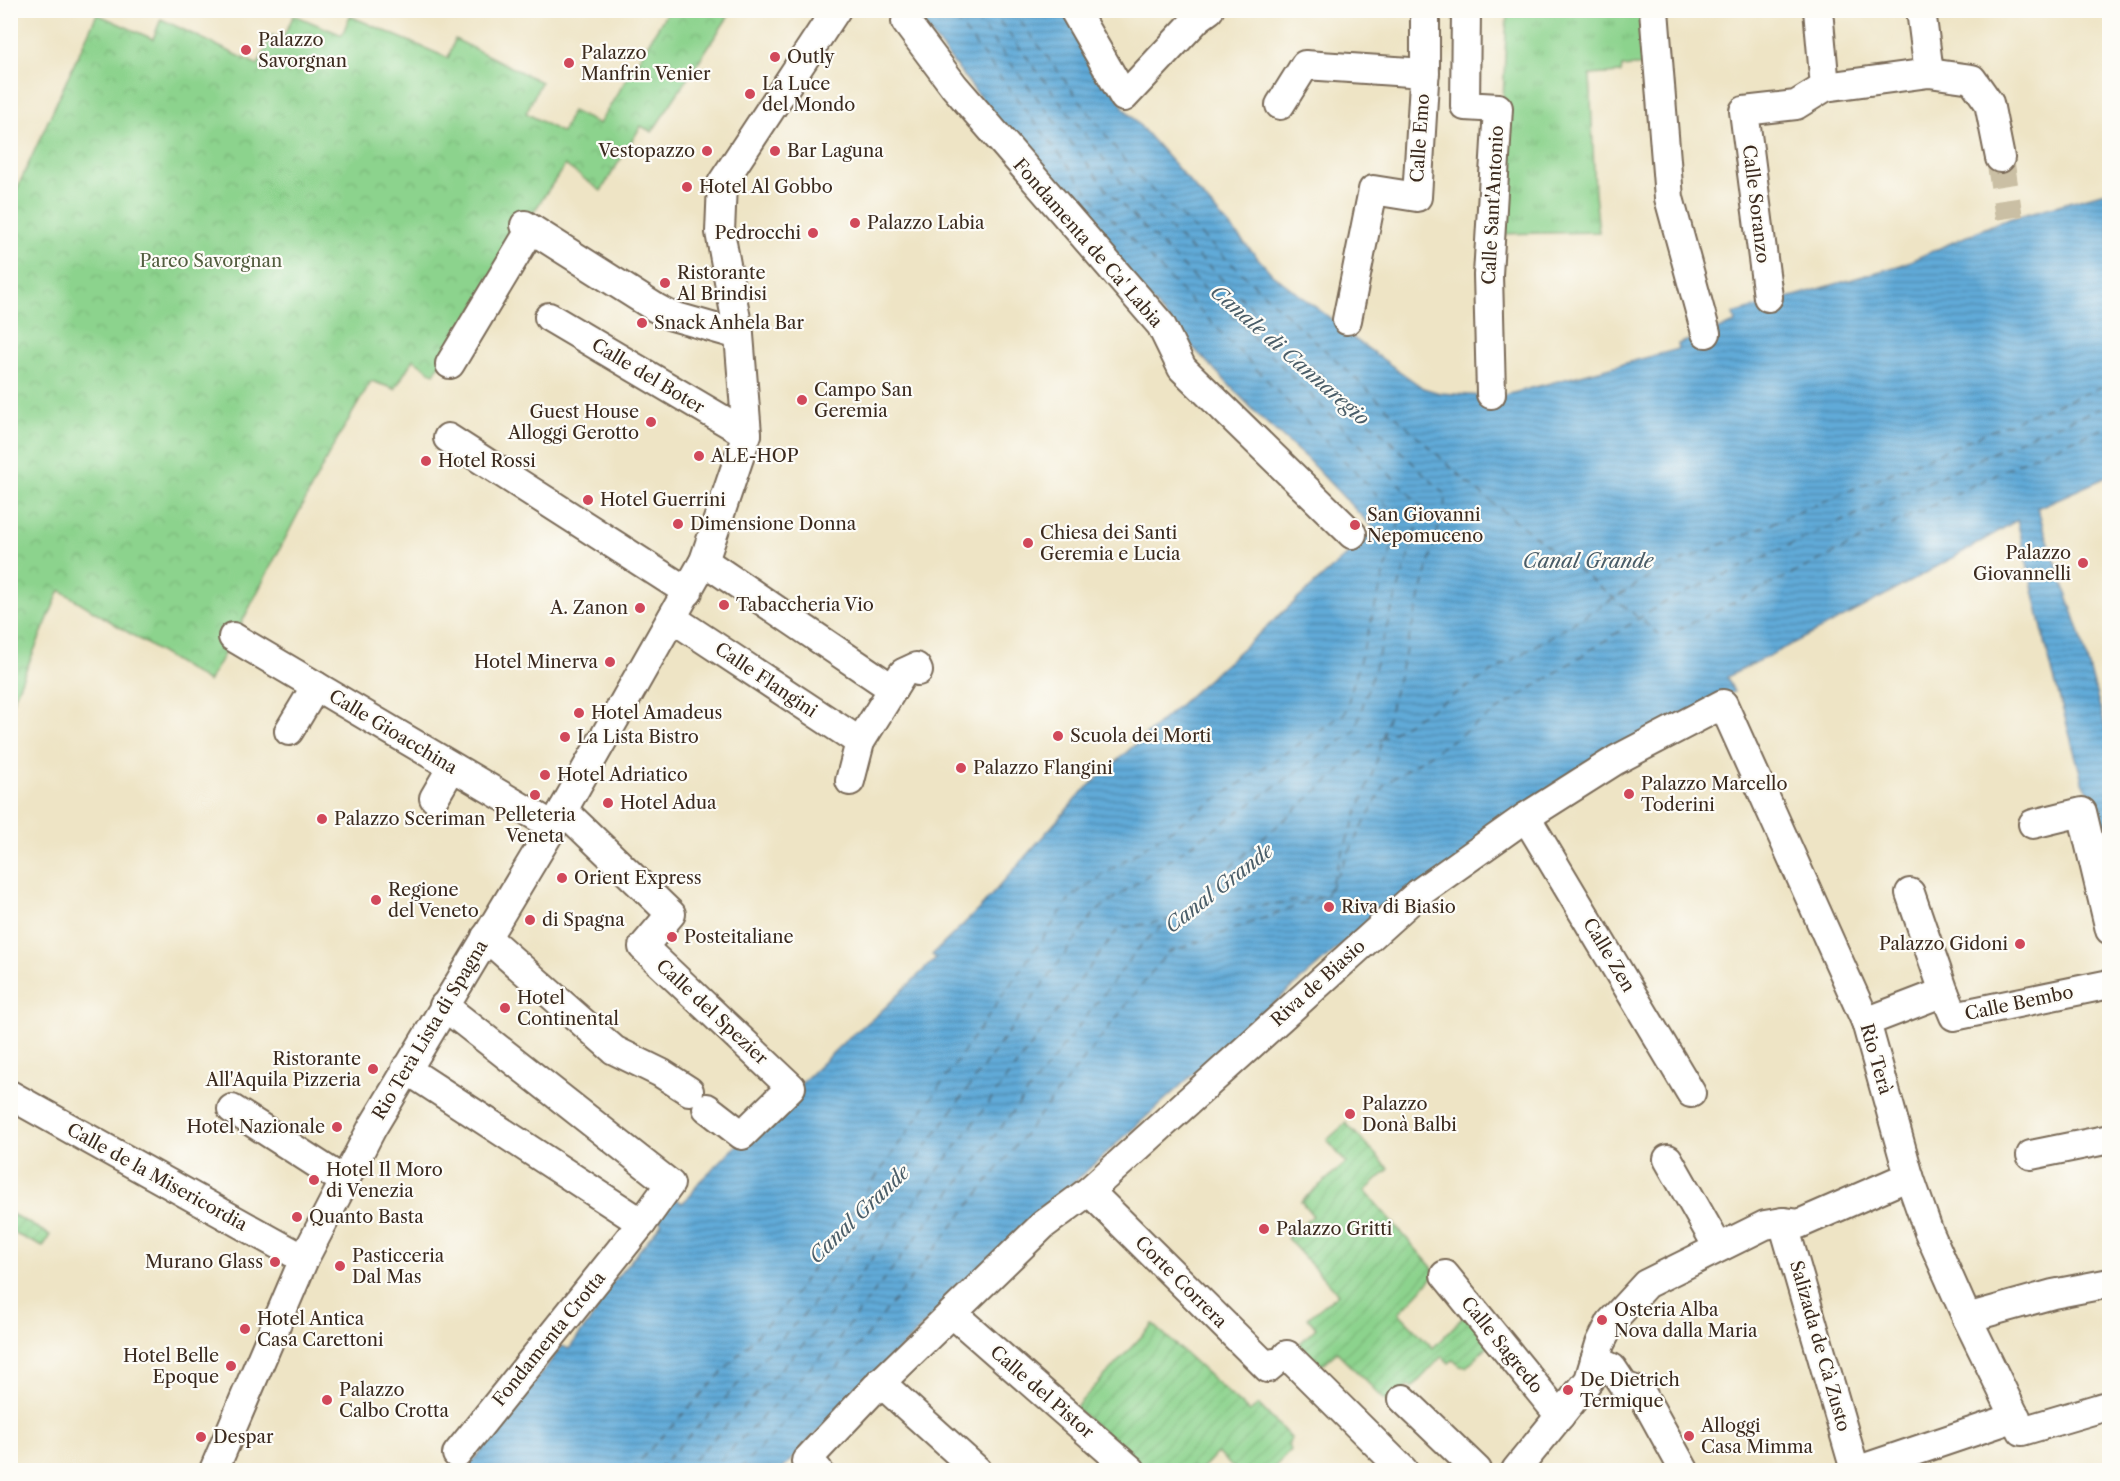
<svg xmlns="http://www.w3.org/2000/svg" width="2120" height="1481" font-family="'Libre Caslon Text',serif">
	<defs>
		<pattern id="grass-tufts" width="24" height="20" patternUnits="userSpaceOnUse" patternTransform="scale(1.5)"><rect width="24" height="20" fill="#8cd38d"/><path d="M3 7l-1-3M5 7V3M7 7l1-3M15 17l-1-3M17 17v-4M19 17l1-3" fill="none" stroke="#7ab579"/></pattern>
		<pattern id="park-crowns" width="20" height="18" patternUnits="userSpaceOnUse" patternTransform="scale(1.5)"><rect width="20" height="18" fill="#8cd38d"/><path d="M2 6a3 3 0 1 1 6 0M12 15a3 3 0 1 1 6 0" fill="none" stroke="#7ab579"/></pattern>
		<pattern id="garden-furrows" width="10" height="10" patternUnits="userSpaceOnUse" patternTransform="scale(1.5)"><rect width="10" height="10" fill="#8cd38d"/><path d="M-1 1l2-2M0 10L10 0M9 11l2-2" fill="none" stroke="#7ab579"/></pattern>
		<pattern id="water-rules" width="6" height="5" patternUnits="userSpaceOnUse" patternTransform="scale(1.5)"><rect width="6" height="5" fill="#60aad8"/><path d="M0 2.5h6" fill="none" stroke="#508baf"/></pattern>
	</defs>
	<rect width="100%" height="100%" fill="#fdfcf7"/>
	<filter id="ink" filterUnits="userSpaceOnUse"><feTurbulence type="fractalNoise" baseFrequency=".0167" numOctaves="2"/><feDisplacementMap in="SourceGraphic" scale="12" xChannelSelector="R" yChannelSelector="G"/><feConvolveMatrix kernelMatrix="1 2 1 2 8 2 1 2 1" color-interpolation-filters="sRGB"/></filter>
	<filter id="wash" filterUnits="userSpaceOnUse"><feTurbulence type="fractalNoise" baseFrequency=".008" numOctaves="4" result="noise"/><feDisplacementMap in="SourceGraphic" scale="24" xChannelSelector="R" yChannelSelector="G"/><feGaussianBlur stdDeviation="1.35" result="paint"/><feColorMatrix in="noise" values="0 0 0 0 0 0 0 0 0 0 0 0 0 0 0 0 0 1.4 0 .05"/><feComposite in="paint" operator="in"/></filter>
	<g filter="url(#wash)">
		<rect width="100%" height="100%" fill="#eee4c5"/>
		<polygon fill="url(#grass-tufts)" stroke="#647e56" stroke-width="1.5" points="1507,11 1645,11 1650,65 1622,67 1621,73 1590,75 1595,194 1599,232 1497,234"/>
		<polygon fill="url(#park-crowns)" stroke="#647e56" stroke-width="1.5" points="668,11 732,11 652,132 641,126 601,191 565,165 525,225 434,374 413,359 395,389 371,381 331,450 240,626 208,682 60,590 11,705 11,202 97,14 153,39 161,19 258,65 272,35 282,39 294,15 342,35 350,16 448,58 455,39 541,82 526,113 562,133 572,111 599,124"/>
		<g fill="url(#garden-furrows)" stroke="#647e56" stroke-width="1.5">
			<polygon points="1346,1123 1389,1169 1365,1191 1437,1273 1399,1313 1433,1348 1470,1310 1494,1340 1466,1367 1460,1366 1453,1360 1449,1363 1442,1356 1412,1388 1409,1385 1390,1405 1337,1352 1320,1367 1299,1344 1316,1328 1308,1318 1338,1294 1287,1238 1313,1216 1301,1201 1346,1163 1327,1140"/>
			<polygon points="10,1213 50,1235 43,1247 11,1232"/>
			<polygon points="1153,1324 1249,1412 1259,1405 1291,1438 1288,1446 1291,1450 1272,1470 1236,1470 1217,1453 1201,1470 1196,1470 1192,1467 1189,1470 1148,1470 1075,1408"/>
		</g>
		<path fill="url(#water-rules)" stroke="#4e6a7b" stroke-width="1.5" d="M913 11H1069L1124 108 1272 274 1338 324 1349 335 1423 388 1440 393 1498 397 1679 349 1678 344 1735 323 1733 314 1901 265 2001 221 2109 191V476L2037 508 2079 630 2109 741V886L2092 799 2082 780 2049 659 2017 520C1923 577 1826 627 1727 677L1734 692 1633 740 1362 927 1211 1058 1070 1186 1035 1214 805 1444 782 1470H470L468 1467 503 1424 562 1346 569 1349 598 1310 593 1306 662 1223 655 1215 674 1198 682 1203 691 1195 699 1182 848 1038 876 1016 936 958 932 955 981 907 1082 792 1375 530 1307 459 1260 417 1186 340 1029 160Z"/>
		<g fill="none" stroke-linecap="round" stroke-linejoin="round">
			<g stroke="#4a5d68" stroke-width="1.5" stroke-dasharray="8 6" stroke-linecap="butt">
				<polyline points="991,10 1121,182 1447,496 1375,766 1326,896"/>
				<polyline points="1012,10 1134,173 1470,485 1663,637 2039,453 2110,426"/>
				<polyline points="1329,890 1385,784 1661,604 2033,434 2110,405"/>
				<polyline points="631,1470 794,1295 1072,896 1345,713 1400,519 1095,201 949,10"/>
				<polyline points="657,1470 809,1309 1095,912 1355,731 1423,508 1108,191 970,10"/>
				<polyline points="684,1470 824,1323 1119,928 1325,896"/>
				<polyline points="711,1470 839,1338 1142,944 1365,749 1659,571 2026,416 2110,384"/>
				<polyline points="739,1470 861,1343 1167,953 1322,897"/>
			</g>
		</g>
	</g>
	<g filter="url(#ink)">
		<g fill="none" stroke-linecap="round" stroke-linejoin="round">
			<polyline stroke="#cabfa4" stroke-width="28" stroke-dasharray="28 14" stroke-linecap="butt" points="2000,158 2009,218"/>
			<defs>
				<g id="pedestrian">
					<polyline points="1074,10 1124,97 1198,18 1209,10"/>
					<polyline points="1466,10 1465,106 1498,108 1488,275 1491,394"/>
					<polyline points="1654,10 1669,198 1706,333"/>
					<polyline points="1818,10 1825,87"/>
					<polyline points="1921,10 1929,73"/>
					<polyline points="906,22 954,86 1161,325 1182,368 1352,534"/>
					<polyline points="1280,105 1305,65 1425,73"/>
					<polyline points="525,225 656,308 669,315 739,335"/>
					<polyline points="1768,297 1744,111 1796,105 1825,87 1929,73 1972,79 1989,103 2000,158"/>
					<polyline points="549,317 747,434"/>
					<polyline points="1347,320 1373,190 1417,197 1425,66 1425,10"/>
					<polyline points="450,364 531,229"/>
					<polyline points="448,438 688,592"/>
					<polyline points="704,561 893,689 903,673 916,667 918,671"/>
					<polyline points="672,618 860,742"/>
					<polyline points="233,637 553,826"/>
					<polyline points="289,731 316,686"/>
					<polyline points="850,781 860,742 893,689"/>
					<polyline points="434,798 452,767"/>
					<polyline points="563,810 671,914 643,947 791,1087 742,1135 707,1108"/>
					<polyline points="1526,817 1691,1093"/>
					<polyline points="2033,824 2082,812 2110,930"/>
					<polyline points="1910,893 1944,992"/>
					<polyline points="486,937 614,1050 661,1073 689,1091"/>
					<polyline points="444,1006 670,1184 642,1223 457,1454"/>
					<polyline points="1866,1022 1944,992 1954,1016 2110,984"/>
					<polyline points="406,1069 642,1223"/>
					<polyline points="10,1095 304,1259"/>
					<polyline points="232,1109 344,1181"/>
					<polyline points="2031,1155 2110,1139"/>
					<polyline points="1668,1159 1718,1247"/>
					<polyline points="1089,1191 1268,1368 1274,1363"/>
					<polyline points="1783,1222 1855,1470"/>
					<polyline points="1445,1275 1560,1416"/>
					<polyline points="953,1314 1131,1470"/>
					<polyline points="1967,1318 2053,1294 2110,1283"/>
					<polyline points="1287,1355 1403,1470"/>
					<polyline points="1595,1360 1612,1368 1624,1386 1641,1392 1684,1470"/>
					<polyline points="880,1382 977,1470"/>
					<polyline points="1403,1399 1477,1470"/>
					<polyline points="214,1470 304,1259 372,1128 563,810 704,561 747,434 739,335 720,232 722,183 836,10"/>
					<polyline points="818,1470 806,1461 875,1388 1043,1225 1089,1191 1419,893 1526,817 1616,760 1723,704 1866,1022 1909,1176 1928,1230 1967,1318 2022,1431 2110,1405"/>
					<polyline points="1516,1470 1589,1380 1600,1344 1611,1322 1646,1284 1765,1225 1783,1222 1799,1224 1909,1176"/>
					<polyline points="1859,1470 2016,1417"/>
				</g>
			</defs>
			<use href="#pedestrian" stroke="#7a6b58" stroke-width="32"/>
			<use href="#pedestrian" stroke="#fff" stroke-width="28"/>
		</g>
	</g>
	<g fill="#d1495b" stroke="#fdfcf7" stroke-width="2">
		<circle cx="246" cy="50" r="6"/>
		<circle cx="775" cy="57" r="6"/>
		<circle cx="569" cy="63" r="6"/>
		<circle cx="750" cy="94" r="6"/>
		<circle cx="707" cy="151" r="6"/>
		<circle cx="775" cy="151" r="6"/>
		<circle cx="687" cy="187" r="6"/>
		<circle cx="855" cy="223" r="6"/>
		<circle cx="813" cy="233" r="6"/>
		<circle cx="665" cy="283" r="6"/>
		<circle cx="642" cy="323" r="6"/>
		<circle cx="802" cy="400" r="6"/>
		<circle cx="651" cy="422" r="6"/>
		<circle cx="699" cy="456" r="6"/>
		<circle cx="426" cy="461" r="6"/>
		<circle cx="588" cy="500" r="6"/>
		<circle cx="678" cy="524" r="6"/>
		<circle cx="1355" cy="525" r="6"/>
		<circle cx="1028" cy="543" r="6"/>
		<circle cx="2083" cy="563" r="6"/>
		<circle cx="724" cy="605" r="6"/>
		<circle cx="640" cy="608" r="6"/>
		<circle cx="610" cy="662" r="6"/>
		<circle cx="579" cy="713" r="6"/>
		<circle cx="1058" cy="736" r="6"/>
		<circle cx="565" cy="737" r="6"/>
		<circle cx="961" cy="768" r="6"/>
		<circle cx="545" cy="775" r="6"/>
		<circle cx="1629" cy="794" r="6"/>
		<circle cx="535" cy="795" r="6"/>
		<circle cx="608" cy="803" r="6"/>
		<circle cx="322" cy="819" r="6"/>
		<circle cx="562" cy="878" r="6"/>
		<circle cx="376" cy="900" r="6"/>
		<circle cx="1329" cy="907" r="6"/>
		<circle cx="530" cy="920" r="6"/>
		<circle cx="672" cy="937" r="6"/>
		<circle cx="2020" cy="944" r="6"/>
		<circle cx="505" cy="1008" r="6"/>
		<circle cx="373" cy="1069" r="6"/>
		<circle cx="1350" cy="1114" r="6"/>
		<circle cx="337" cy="1127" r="6"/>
		<circle cx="314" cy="1180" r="6"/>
		<circle cx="297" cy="1217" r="6"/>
		<circle cx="1264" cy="1229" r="6"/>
		<circle cx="275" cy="1262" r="6"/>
		<circle cx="340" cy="1266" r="6"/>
		<circle cx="1602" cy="1320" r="6"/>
		<circle cx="245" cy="1329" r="6"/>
		<circle cx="231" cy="1366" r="6"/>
		<circle cx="1568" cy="1390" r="6"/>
		<circle cx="327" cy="1400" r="6"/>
		<circle cx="1689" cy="1436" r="6"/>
		<circle cx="201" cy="1437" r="6"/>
	</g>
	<g text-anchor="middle" stroke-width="4.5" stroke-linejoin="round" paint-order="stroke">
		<g font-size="18" fill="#3b2a1e" stroke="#fdfcf7" text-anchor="start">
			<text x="258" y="46">Palazzo<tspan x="258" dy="21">Savorgnan</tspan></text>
			<text x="581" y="59">Palazzo<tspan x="581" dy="21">Manfrin Venier</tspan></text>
			<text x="787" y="63">Outly</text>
			<text x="762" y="90">La Luce<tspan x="762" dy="21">del Mondo</tspan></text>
			<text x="695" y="157" text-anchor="end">Vestopazzo</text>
			<text x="787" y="157">Bar Laguna</text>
			<text x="699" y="193">Hotel Al Gobbo</text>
			<text x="867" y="229">Palazzo Labia</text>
			<text x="801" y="239" text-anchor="end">Pedrocchi</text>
			<text x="677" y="279">Ristorante<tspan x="677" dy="21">Al Brindisi</tspan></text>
			<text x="654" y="329">Snack Anhela Bar</text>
			<text x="814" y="396">Campo San<tspan x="814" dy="21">Geremia</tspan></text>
			<text x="639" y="418" text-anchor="end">Guest House<tspan x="639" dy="21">Alloggi Gerotto</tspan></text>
			<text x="711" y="462">ALE-HOP</text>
			<text x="438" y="467">Hotel Rossi</text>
			<text x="600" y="506">Hotel Guerrini</text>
			<text x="1367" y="521">San Giovanni<tspan x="1367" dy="21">Nepomuceno</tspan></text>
			<text x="690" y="530">Dimensione Donna</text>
			<text x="1040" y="539">Chiesa dei Santi<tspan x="1040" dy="21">Geremia e Lucia</tspan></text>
			<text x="2071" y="559" text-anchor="end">Palazzo<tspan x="2071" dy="21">Giovannelli</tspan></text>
			<text x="736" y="611">Tabaccheria Vio</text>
			<text x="628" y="614" text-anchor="end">A. Zanon</text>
			<text x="598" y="668" text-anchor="end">Hotel Minerva</text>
			<text x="591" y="719">Hotel Amadeus</text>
			<text x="1070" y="742">Scuola dei Morti</text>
			<text x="577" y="743">La Lista Bistro</text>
			<text x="973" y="774">Palazzo Flangini</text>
			<text x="557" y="781">Hotel Adriatico</text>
			<text x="1641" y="790">Palazzo Marcello<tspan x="1641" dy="21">Toderini</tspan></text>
			<text x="620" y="809">Hotel Adua</text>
			<text x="535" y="821" text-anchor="middle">Pelleteria<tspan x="535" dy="21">Veneta</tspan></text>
			<text x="334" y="825">Palazzo Sceriman</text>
			<text x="574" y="884">Orient Express</text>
			<text x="388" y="896">Regione<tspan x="388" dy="21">del Veneto</tspan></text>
			<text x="1341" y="913">Riva di Biasio</text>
			<text x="542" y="926">di Spagna</text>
			<text x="684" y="943">Posteitaliane</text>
			<text x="2008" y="950" text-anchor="end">Palazzo Gidoni</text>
			<text x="517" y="1004">Hotel<tspan x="517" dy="21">Continental</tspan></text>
			<text x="361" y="1065" text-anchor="end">Ristorante<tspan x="361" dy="21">All'Aquila Pizzeria</tspan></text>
			<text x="1362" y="1110">Palazzo<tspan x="1362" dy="21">Donà Balbi</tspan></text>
			<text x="325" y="1133" text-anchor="end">Hotel Nazionale</text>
			<text x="326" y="1176">Hotel Il Moro<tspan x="326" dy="21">di Venezia</tspan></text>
			<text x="309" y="1223">Quanto Basta</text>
			<text x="1276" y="1235">Palazzo Gritti</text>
			<text x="352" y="1262">Pasticceria<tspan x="352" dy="21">Dal Mas</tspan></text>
			<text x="263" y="1268" text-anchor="end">Murano Glass</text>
			<text x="1614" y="1316">Osteria Alba<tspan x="1614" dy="21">Nova dalla Maria</tspan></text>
			<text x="257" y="1325">Hotel Antica<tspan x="257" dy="21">Casa Carettoni</tspan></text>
			<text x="219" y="1362" text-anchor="end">Hotel Belle<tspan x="219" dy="21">Epoque</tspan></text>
			<text x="1580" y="1386">De Dietrich<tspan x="1580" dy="21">Termique</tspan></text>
			<text x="339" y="1396">Palazzo<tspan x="339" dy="21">Calbo Crotta</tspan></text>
			<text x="1701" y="1432">Alloggi<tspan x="1701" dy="21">Casa Mimma</tspan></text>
			<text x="213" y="1443">Despar</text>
		</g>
		<g font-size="18" fill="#3b2a1e" stroke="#fdfcf7">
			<text transform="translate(1420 138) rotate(-86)" y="6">Calle Emo</text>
			<text transform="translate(1756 204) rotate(83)" y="6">Calle Soranzo</text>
			<text transform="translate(1493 205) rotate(-87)" y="6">Calle Sant'Antonio</text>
			<text transform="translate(1088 243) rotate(49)" y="6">Fondamenta de Ca' Labia</text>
			<text transform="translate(648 376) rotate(31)" y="6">Calle del Boter</text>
			<text transform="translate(766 680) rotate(34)" y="6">Calle Flangini</text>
			<text transform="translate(393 732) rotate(31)" y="6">Calle Gioacchina</text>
			<text transform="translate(1609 955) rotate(59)" y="6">Calle Zen</text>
			<text transform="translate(1318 983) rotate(-42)" y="6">Riva de Biasio</text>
			<text transform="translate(2019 1003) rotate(-12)" y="6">Calle Bembo</text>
			<text transform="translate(712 1012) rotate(43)" y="6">Calle del Spezier</text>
			<text transform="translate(430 1030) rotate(-59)" y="6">Rio Terà Lista di Spagna</text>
			<text transform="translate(1876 1059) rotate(74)" y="6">Rio Terà</text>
			<text transform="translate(157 1177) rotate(29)" y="6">Calle de la Misericordia</text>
			<text transform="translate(1181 1282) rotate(45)" y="6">Corte Correra</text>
			<text transform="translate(549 1339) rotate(-51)" y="6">Fondamenta Crotta</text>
			<text transform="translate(1502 1345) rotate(51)" y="6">Calle Sagredo</text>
			<text transform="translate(1820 1346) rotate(74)" y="6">Salizada de Cà Zusto</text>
			<text transform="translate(1042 1392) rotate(41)" y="6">Calle del Pistor</text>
		</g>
		<g font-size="18" fill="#535d3f" stroke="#fdfcf7">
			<text x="211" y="267">Parco Savorgnan</text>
		</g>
		<g font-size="20" font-style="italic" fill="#4a5d68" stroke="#fdfcf7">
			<text transform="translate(1290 355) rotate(41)" y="7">Canale di Cannaregio</text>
			<text x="1588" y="568">Canal Grande</text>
			<text transform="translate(1219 888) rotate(-38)" y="7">Canal Grande</text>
			<text transform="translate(859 1214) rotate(-44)" y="7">Canal Grande</text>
		</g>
	</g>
	<rect width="2120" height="1481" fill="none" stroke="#fdfcf7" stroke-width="36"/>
</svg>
